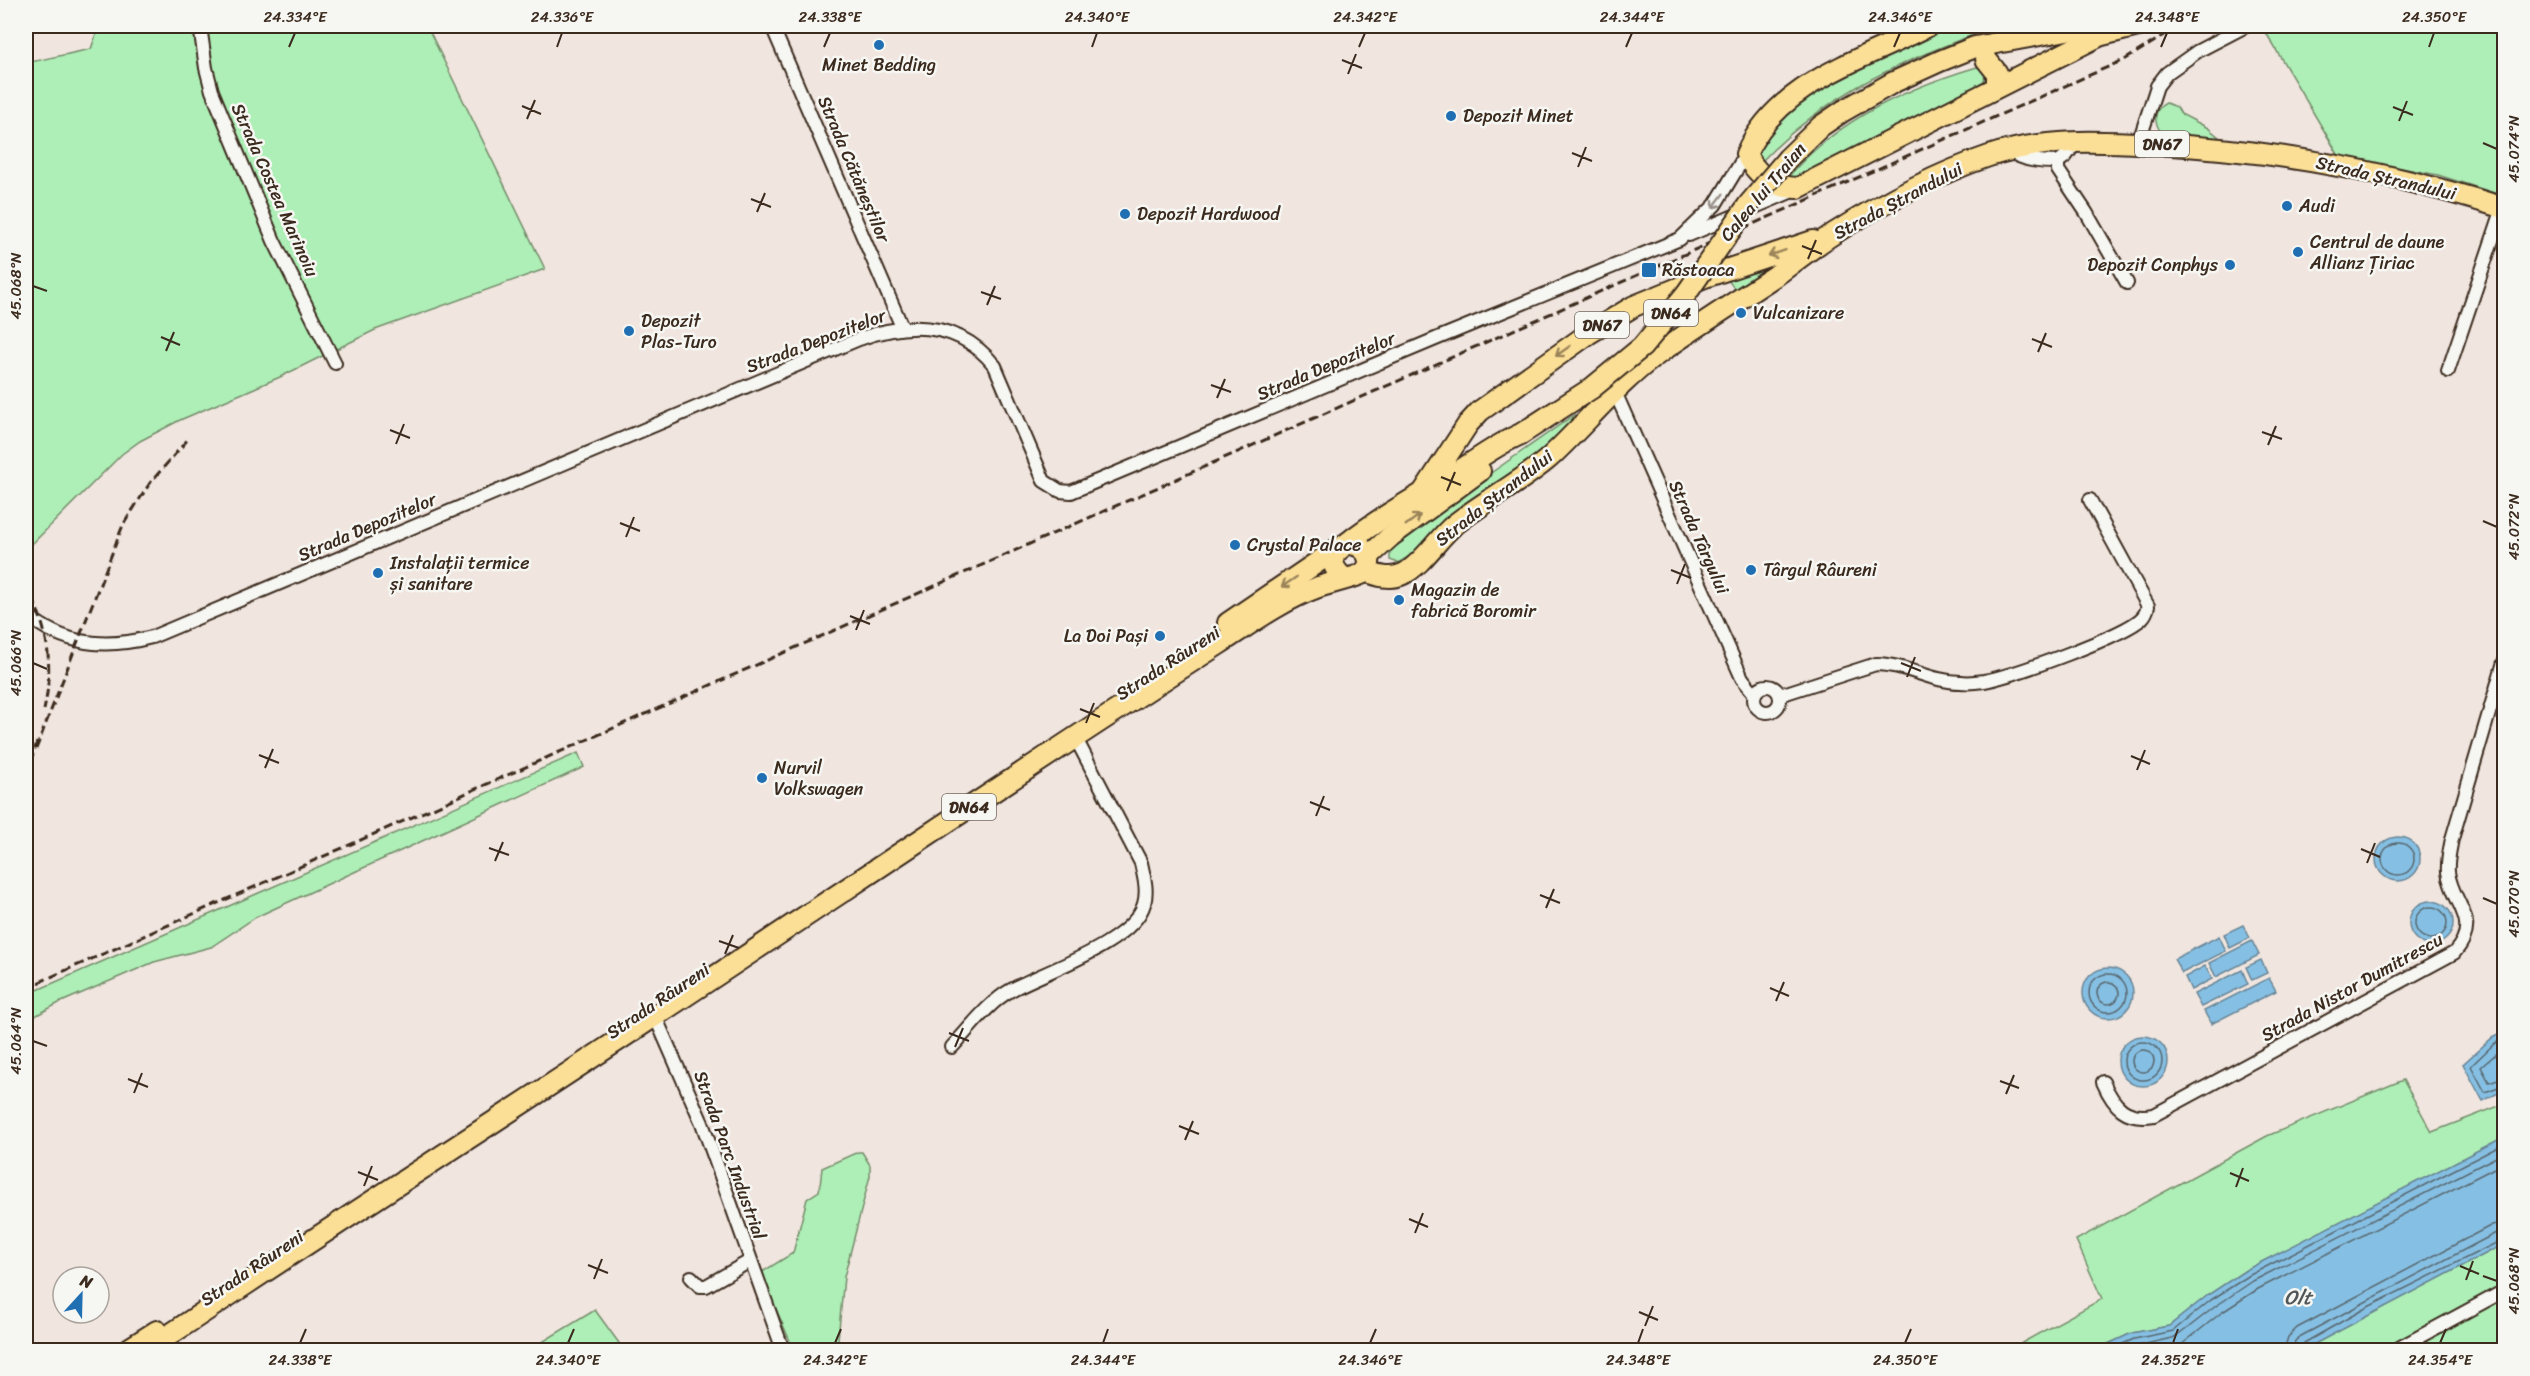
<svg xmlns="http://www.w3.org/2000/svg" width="2530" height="1376" font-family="Sriracha,sans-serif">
	<rect width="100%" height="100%" fill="#f0e5df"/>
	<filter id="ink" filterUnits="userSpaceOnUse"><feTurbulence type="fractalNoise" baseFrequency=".0167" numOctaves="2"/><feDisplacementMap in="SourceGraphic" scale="12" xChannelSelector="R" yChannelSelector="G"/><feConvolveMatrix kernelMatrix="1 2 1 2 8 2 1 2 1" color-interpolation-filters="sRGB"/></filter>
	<g filter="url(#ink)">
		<g fill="#aeefb7" stroke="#748c6a" stroke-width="1.5">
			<polygon points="99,26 427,26 545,269 375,330 280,377 180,420 140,441 122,454 26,550 26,63 91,49"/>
			<path d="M1938 26H1983L1973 35C1889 66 1822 98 1760 163L1753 151C1788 90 1878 58 1938 26Z"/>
			<polygon points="2262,26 2504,26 2504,196 2438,175 2339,156"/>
			<path d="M1977 67 1985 72 1984 81 1936 112 1822 172 1785 181C1833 121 1906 88 1977 67Z"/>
			<path d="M2166 103 2177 107 2181 114 2208 128 2227 144 2164 137C2155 125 2150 111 2166 103Z"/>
			<polygon points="1777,266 1734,296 1734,288 1728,280"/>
			<polygon points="1574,415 1578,416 1550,446 1526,465 1458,509 1438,527 1413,554 1398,563 1390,560 1390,551 1409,532 1465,491"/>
			<polygon points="578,753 584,767 256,917 211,947 154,962 59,1003 26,1021 26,995"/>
			<polygon points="2403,1080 2432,1132 2504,1104 2504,1137 2246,1270 2208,1295 2169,1326 2132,1333 2095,1350 2009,1350 2102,1299 2076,1240 2267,1136"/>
			<polygon points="858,1152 862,1152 870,1165 870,1176 844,1277 837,1350 794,1350 765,1284 762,1272 793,1253 807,1199 819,1191 820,1186 822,1168"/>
			<polygon points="2504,1244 2504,1350 2303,1350"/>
			<polygon points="595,1310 624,1350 529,1350"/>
		</g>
		<g fill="#85c0e4" stroke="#678495" stroke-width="1.5">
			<circle cx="2398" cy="859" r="22"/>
			<circle cx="2431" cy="923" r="22"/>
			<polygon points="2243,925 2250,938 2230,948 2224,934"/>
			<polygon points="2219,936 2226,951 2182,973 2174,959"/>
			<polygon points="2252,941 2259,955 2216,977 2209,963"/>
			<polygon points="2261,960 2267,973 2252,980 2246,967"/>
			<polygon points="2205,966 2212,979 2191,990 2185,977"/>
			<circle cx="2108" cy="993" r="25"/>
			<polygon points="2242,970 2248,984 2201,1007 2194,994"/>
			<polygon points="2269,978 2276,991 2211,1024 2204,1011"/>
			<polygon points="2504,1032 2504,1090 2483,1101 2463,1064 2492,1038"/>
			<circle cx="2143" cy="1061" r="25"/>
			<polygon points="2504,1137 2504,1244 2303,1350 2095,1350 2132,1333 2169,1326 2208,1295 2246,1270"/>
		</g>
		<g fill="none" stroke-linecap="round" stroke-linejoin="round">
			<g stroke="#59666d" stroke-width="1.5">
				<circle cx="2398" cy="859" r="16"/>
				<circle cx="2431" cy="923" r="16"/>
				<circle cx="2108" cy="993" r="19"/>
				<circle cx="2108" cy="993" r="11"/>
				<polyline points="2504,1039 2495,1043 2471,1066 2485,1092 2504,1085"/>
				<circle cx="2143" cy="1061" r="19"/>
				<polyline points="2504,1047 2481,1067 2489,1082 2504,1077"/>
				<circle cx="2143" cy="1061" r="11"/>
				<polyline points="2109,1350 2134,1339 2173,1331 2211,1300 2250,1275 2504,1144"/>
				<polyline points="2127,1350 2137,1346 2176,1337 2216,1306 2253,1281 2504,1153"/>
				<polyline points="2159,1350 2181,1345 2221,1313 2258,1289 2504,1163"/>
				<polyline points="2284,1350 2288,1337 2297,1328 2492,1225 2504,1222"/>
				<polyline points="2293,1350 2295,1341 2301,1336 2496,1233 2504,1231"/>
				<polyline points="2301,1350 2304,1343 2364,1309 2504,1239"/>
			</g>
			<defs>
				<g id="street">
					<polyline points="200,26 206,68 212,91 274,241 335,363"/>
					<polyline points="772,26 902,327"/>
					<polyline points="2077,141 2066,156 2058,162 2058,170 2086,212 2127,283"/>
					<polyline points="2141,143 2142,132 2157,86 2167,73 2198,51 2246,26"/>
					<path d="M2009 151C2026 161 2039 162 2058 162"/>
					<polyline points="1689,235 1795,190"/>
					<polyline points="2448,371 2503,208"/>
					<polyline points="1615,392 1742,678 1754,693"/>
					<path d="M26 614C64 646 106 649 152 637L859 339C909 321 959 321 995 366L1044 481 1060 491 1071 492 1438 338 1680 239 1715 205 1746 154"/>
					<circle cx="1767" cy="699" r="13"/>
					<path d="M1780 695 1876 664C1905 664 1931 682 1961 682 1968 683 1977 682 1984 681 2012 676 2124 636 2142 618 2146 614 2147 611 2148 606L2090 500"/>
					<polyline points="656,1010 655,1016 702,1123 783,1350"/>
					<path d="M952 1047C970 1028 988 1003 1011 990 1045 971 1132 944 1144 904 1148 890 1144 877 1141 863L1075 737"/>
					<path d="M2103 1082C2114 1107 2126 1120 2154 1115L2454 953C2483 920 2452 905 2448 872 2447 861 2450 849 2452 839L2504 662"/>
					<polyline points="691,1277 700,1286 706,1286 750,1261"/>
					<polyline points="2395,1350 2504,1291"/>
				</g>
				<g id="primary">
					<path d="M1928 26C1863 60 1778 82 1746 154 1757 176 1774 188 1798 188L2097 37"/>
					<polyline points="2086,39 2138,26"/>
					<polyline points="1986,59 1997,73 1997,86"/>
					<polyline points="1788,158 1821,126 1843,111 1894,82 1940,61 1975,47 2088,26"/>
					<polyline points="1424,491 1468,424 1480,411 1588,334 1634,306 1705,277 1813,241"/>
					<path d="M1346 544C1379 518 1415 498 1450 477 1474 462 1495 445 1521 434"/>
					<polyline points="1368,557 1391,536 1480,471"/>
					<path d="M1365 571C1378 576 1390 580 1403 574 1421 566 1438 538 1454 525 1484 501 1520 483 1549 458 1587 423 1619 381 1662 351 1699 325 1737 301 1775 276 1794 262 1813 247 1833 234 1880 204 1936 174 1989 156 2043 138 2100 141 2155 144 2274 150 2391 172 2504 208"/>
					<polyline points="1228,623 1337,549"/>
					<polyline points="127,1350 157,1331"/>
					<path d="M147 1350C315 1237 486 1128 655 1016 843 892 1029 766 1219 644 1250 624 1281 601 1316 588 1326 584 1361 576 1365 572 1377 557 1361 543 1346 544L1334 554C1332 565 1335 572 1345 578"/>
				</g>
			</defs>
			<use href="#street" stroke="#3b2a1e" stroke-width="16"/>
			<use href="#primary" stroke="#3b2a1e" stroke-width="24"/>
			<use href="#street" stroke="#f6f6f2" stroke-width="12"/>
			<use href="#primary" stroke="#fbdf96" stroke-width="20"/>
			<g stroke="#3b2a1e" stroke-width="3" stroke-dasharray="9 4.5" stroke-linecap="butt">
				<path d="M26 586C48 625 54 665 44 710"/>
				<polyline points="36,749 123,525 150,483 189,438"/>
				<polyline points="26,775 37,742"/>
				<polyline points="26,988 2126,59 2179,26"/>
			</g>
			<defs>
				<polyline id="primary-bridge" points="1521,434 1592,388 1642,347 1686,294 1749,204 1788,158"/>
			</defs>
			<use href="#primary-bridge" stroke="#3b2a1e" stroke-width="24" stroke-linecap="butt"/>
			<use href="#primary-bridge" stroke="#fbdf96" stroke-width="20"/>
		</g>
		<defs><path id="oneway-shaft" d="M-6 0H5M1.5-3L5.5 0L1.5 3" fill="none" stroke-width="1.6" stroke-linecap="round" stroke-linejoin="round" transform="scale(1.5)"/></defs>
		<use stroke="#989088" href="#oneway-shaft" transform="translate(1718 201) rotate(127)"/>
		<g stroke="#9b845a">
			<use href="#oneway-shaft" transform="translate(1777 253) rotate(161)"/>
			<use href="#oneway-shaft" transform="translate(1563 351) rotate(145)"/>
			<use href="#oneway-shaft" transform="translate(1413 520) rotate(-36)"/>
			<use href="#oneway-shaft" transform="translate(1289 582) rotate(146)"/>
		</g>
	</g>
	<path fill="none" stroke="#3b2a1e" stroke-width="2" d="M289 47 295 33M557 47 562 33M824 47 830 33M1092 47 1097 33M1359 47 1365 33M1626 47 1632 33M1894 47 1900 33M2161 47 2167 33M2429 47 2434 33M1342 60 1362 68M1348 74 1356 54M522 106 541 114M2393 107 2413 115M527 119 535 100M2399 121 2407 101M2483 143 2497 149M1572 153 1592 161M1578 167 1586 147M751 199 771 207M757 212 765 193M1802 246 1822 254M1808 259 1816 240M33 286 47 291M981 292 1001 299M987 305 995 286M161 337 180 345M2032 339 2052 347M166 351 174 332M2038 352 2046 333M1211 385 1231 392M1217 398 1225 379M390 430 410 438M2262 432 2282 439M396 444 404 424M2268 445 2276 426M1441 477 1461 485M1447 491 1455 472M2483 521 2497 527M620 523 640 531M626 537 634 517M1671 570 1691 578M1677 584 1685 564M850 616 870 624M856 630 864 610M33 663 47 669M1901 663 1921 671M1907 677 1915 657M1080 709 1100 717M1086 723 1094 703M259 755 279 763M2131 756 2150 764M265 768 273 749M2137 770 2145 750M1310 802 1330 810M1316 816 1324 796M489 848 509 855M2361 849 2380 857M495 861 503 842M2367 863 2375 843M1540 895 1560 903M2483 898 2497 904M1546 908 1554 889M719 941 739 948M725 954 733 935M1770 988 1789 996M1776 1001 1784 982M949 1033 969 1041M33 1041 47 1046M955 1047 963 1028M128 1079 148 1087M2000 1081 2019 1088M134 1093 142 1073M2006 1094 2014 1075M1179 1126 1199 1134M1185 1140 1193 1121M358 1172 378 1180M2230 1173 2249 1181M364 1186 372 1166M2236 1187 2243 1168M1409 1219 1428 1227M1415 1233 1423 1213M588 1265 608 1273M2460 1266 2479 1274M2483 1276 2497 1281M594 1279 602 1259M2466 1280 2473 1261M1639 1312 1658 1320M1645 1326 1653 1306M300 1343 306 1329M568 1343 574 1329M835 1343 841 1329M1103 1343 1108 1329M1370 1343 1376 1329M1638 1343 1643 1329M1905 1343 1911 1329M2173 1343 2178 1329M2440 1343 2446 1329"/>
	<g fill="#1f6fb2" stroke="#f6f6f2" stroke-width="2">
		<circle cx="879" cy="45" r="6"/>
		<circle cx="1451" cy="116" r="6"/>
		<circle cx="2287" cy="206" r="6"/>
		<circle cx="1125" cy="214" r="6"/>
		<circle cx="2298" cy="252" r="6"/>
		<circle cx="2230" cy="265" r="6"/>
		<rect x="1641" y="262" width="16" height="16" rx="3"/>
		<circle cx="1741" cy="313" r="6"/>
		<circle cx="629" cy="331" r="6"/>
		<circle cx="1235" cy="545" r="6"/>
		<circle cx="1751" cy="570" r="6"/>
		<circle cx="378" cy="573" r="6"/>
		<circle cx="1399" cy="600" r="6"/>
		<circle cx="1160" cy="636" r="6"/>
		<circle cx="762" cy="778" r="6"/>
	</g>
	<g text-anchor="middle" stroke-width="5" stroke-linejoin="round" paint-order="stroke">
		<g fill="#f6f6f2" stroke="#73675e" stroke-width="1.5">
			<rect x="2135" y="131" width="54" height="26" rx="4.5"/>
			<rect x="1644" y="300" width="54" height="26" rx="4.5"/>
			<rect x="1575" y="312" width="54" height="26" rx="4.5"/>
			<rect x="942" y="794" width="54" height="26" rx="4.5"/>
		</g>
		<g font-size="16" font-weight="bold" fill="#3b2a1e">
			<text x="2162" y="150">DN67</text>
			<text x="1671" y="319">DN64</text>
			<text x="1602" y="331">DN67</text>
			<text x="969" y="813">DN64</text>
		</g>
		<g font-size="18" fill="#3b2a1e" stroke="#f6f6f2" text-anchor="start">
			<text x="879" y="71" text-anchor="middle">Minet Bedding</text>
			<text x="1463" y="122">Depozit Minet</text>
			<text x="2299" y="212">Audi</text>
			<text x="1137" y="220">Depozit Hardwood</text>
			<text x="2310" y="248">Centrul de daune<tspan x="2310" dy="21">Allianz Țiriac</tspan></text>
			<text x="2218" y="271" text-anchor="end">Depozit Conphys</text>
			<text x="1662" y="276">Răstoaca</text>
			<text x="1753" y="319">Vulcanizare</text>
			<text x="641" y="327">Depozit<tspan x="641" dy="21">Plas-Turo</tspan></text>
			<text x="1247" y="551">Crystal Palace</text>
			<text x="390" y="569">Instalații termice<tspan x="390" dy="21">și sanitare</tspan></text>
			<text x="1763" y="576">Târgul Râureni</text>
			<text x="1411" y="596">Magazin de<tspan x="1411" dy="21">fabrică Boromir</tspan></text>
			<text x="1148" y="642" text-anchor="end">La Doi Pași</text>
			<text x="774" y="774">Nurvil<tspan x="774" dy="21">Volkswagen</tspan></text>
		</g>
		<g font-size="18" fill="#3b2a1e" stroke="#f6f6f2">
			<text transform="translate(854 169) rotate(67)" y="6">Strada Cătăneștilor</text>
			<text transform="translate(2386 178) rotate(13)" y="6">Strada Ștrandului</text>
			<text transform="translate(275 190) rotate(66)" y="6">Strada Costea Marinoiu</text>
			<text transform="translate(1763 192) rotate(-50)" y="6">Calea lui Traian</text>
			<text transform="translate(1898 201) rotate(-28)" y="6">Strada Ștrandului</text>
			<text transform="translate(816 341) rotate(-21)" y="6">Strada Depozitelor</text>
			<text transform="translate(1326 366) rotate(-23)" y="6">Strada Depozitelor</text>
			<text transform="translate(1494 498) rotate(-38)" y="6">Strada Ștrandului</text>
			<text transform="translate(367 527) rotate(-23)" y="6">Strada Depozitelor</text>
			<text transform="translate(1699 537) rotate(66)" y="6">Strada Târgului</text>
			<text transform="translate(1168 663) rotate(-33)" y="6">Strada Râureni</text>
			<text transform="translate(2352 987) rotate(-29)" y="6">Strada Nistor Dumitrescu</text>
			<text transform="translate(658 1001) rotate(-34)" y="6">Strada Râureni</text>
			<text transform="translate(730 1155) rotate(70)" y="6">Strada Parc Industrial</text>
			<text transform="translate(252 1268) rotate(-34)" y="6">Strada Râureni</text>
		</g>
		<g font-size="20" font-style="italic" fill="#515759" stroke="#f6f6f2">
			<text x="2298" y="1304">Olt</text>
		</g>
	</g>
	<rect width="2530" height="1376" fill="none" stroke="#f6f6f2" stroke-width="66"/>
	<g transform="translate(81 1295) rotate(22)"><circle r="28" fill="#f6f6f2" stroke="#aba49d" stroke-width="1.5"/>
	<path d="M0-4.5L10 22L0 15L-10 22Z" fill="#1f6fb2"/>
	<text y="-9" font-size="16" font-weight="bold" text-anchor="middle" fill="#3b2a1e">N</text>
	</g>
	<rect x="33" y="33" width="2464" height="1310" fill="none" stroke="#3b2a1e" stroke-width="2"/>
	<g font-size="15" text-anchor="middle" fill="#3b2a1e">
		<text x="295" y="22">24.334°E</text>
		<text x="562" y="22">24.336°E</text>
		<text x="830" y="22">24.338°E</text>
		<text x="1097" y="22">24.340°E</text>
		<text x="1365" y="22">24.342°E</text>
		<text x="1632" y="22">24.344°E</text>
		<text x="1900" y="22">24.346°E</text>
		<text x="2167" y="22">24.348°E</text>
		<text x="2434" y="22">24.350°E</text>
		<text transform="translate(2514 149) rotate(-90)" y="5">45.074°N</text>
		<text transform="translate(16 286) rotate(-90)" y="5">45.068°N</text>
		<text transform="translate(2514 527) rotate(-90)" y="5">45.072°N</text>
		<text transform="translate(16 663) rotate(-90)" y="5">45.066°N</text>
		<text transform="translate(2514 904) rotate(-90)" y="5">45.070°N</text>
		<text transform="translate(16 1041) rotate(-90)" y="5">45.064°N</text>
		<text transform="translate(2514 1281) rotate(-90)" y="5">45.068°N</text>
		<text x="300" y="1365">24.338°E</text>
		<text x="568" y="1365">24.340°E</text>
		<text x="835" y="1365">24.342°E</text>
		<text x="1103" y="1365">24.344°E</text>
		<text x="1370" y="1365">24.346°E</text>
		<text x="1638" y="1365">24.348°E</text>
		<text x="1905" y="1365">24.350°E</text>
		<text x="2173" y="1365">24.352°E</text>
		<text x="2440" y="1365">24.354°E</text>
	</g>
</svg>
